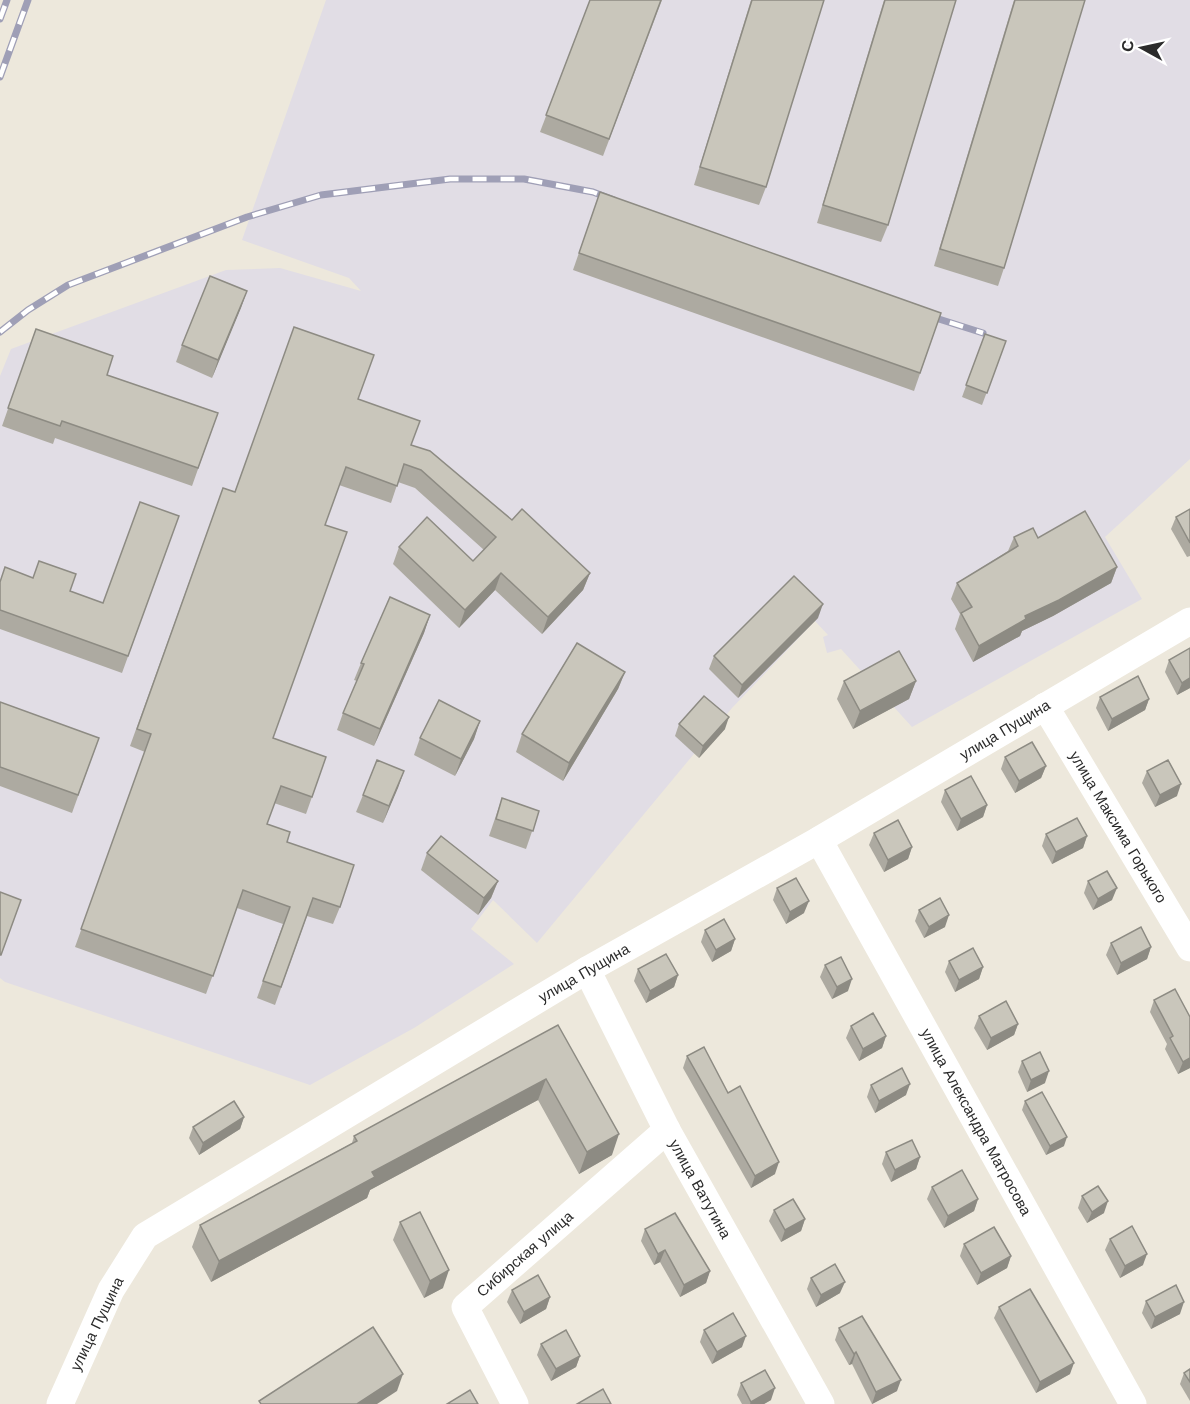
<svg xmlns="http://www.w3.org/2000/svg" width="1190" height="1404" font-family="'Work Sans',sans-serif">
	<rect width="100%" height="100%" fill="#ede8dc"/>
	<polygon fill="#e1dde5" points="326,0 1190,0 1190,459 1105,537 1142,599 912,727 841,649 827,653 823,637 828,635 815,621 732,708 537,943 493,900 471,929 514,964 414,1028 310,1085 5,982 0,978 0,376 11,349 226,270 280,268 361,291 349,278 242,240"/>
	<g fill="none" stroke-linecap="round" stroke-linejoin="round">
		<g stroke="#fff" stroke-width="27">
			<polyline points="1045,706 1190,948"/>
			<polyline points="819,840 1133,1404"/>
			<polyline points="587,970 667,1130 821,1404"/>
			<polyline points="60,1404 111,1290 145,1236 587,970 819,840 1190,621"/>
			<polyline points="515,1404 465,1307 667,1130"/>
		</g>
		<defs>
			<g id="rail">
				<polyline points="0,19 7,0"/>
				<polyline points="0,77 28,0"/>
				<polyline points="923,314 983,333"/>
				<polyline points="0,332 28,310 68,285 247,217 321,195 450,179 524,179 593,192 614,200"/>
			</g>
		</defs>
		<use href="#rail" stroke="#9f9fb6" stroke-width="7"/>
		<use href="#rail" stroke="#fff" stroke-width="4.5" stroke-dasharray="14" stroke-linecap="butt"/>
	</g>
	<g fill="#adaaa1">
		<polygon points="590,0 662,0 603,156 540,132"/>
		<polygon points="751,0 824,0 766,187 759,205 694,185"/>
		<polygon points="884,0 956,0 888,225 881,242 817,223"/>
		<polygon points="1014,0 1085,0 1004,268 998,286 934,266"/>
		<polygon points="600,192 941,313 914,391 573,270"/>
		<polygon points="247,291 212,378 176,362 182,345"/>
		<polygon points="36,329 107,375 218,413 192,486 55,438 53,444 2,426"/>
		<polygon points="985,334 1006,341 982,405 962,397"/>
		<polygon points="358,399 411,445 512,520 590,573 583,590 542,634 495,590 459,628 393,564 399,547 473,561 484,550 415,488 398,482 391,503 339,485 325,525 273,738 326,757 306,814 274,803 267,824 287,842 340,907 333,924 307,916 275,1005 257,998 283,924 237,908 206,994 75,947 145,752 130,746 223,488 235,492"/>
		<polygon points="1190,509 1190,556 1187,557 1171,529 1176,517"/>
		<polygon points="179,516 122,673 0,629 0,582 70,591 103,603"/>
		<polygon points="1014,537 1038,538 1117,567 1111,583 1053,616 1022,631 1020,636 973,662 955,629 960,614 951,599 957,583 1008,551"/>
		<polygon points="430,615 424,633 374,746 337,730 343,713 357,681 354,680 361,663"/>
		<polygon points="818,618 738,698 709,669 714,656"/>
		<polygon points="1169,660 1190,688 1177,695 1165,672"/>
		<polygon points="625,672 618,689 563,781 516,752 522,734"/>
		<polygon points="844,681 916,681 909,699 853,729 837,699"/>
		<polygon points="1100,697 1149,699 1145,710 1108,731 1096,708"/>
		<polygon points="0,702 99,738 72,813 0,786"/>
		<polygon points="480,721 474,739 455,776 414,755 420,738"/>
		<polygon points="679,724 725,729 699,758 675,736"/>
		<polygon points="1005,757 1046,766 1041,778 1015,793 1001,769"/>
		<polygon points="404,771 383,823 356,812 363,795"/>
		<polygon points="1147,771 1177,796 1155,807 1142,783"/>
		<polygon points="945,790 987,805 983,817 957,831 941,802"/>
		<polygon points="502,798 539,811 526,849 489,836"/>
		<polygon points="874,833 912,847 908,859 884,872 869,845"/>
		<polygon points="1046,834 1087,836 1083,848 1052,864 1042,846"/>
		<polygon points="427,853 498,881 491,898 478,915 421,870"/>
		<polygon points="1088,881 1112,900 1093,910 1084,893"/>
		<polygon points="777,888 804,913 786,924 773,900"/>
		<polygon points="919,910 945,927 924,938 915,921"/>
		<polygon points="705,930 735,939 731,951 712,962 701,942"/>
		<polygon points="1111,943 1151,947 1147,959 1117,975 1106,955"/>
		<polygon points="949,961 983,967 979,979 955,992 945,972"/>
		<polygon points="825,965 848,991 832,999 820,977"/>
		<polygon points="638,969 678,975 674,987 646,1003 634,981"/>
		<polygon points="1154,1000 1190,1068 1178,1074 1165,1049 1167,1044 1150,1012"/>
		<polygon points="979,1016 1018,1024 1014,1035 987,1050 974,1028"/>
		<polygon points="558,1025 612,1155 579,1174 538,1100 370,1190 367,1198 211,1282 192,1247 200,1225 352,1143 354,1136"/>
		<polygon points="851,1026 886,1036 882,1048 859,1061 846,1038"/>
		<polygon points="687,1056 775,1174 751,1188 683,1068"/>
		<polygon points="1022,1061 1045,1083 1027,1092 1018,1072"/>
		<polygon points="871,1085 906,1095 875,1113 867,1097"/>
		<polygon points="1025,1101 1064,1146 1046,1155 1022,1110"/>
		<polygon points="244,1117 240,1129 199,1155 189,1138 193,1127"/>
		<polygon points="886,1152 920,1157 916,1169 891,1182 882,1164"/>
		<polygon points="932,1187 978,1199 974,1211 944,1228 927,1199"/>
		<polygon points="1082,1196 1104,1213 1087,1223 1078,1208"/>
		<polygon points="774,1210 805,1219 801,1231 781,1242 769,1221"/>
		<polygon points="400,1222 443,1288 424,1298 393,1240"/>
		<polygon points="645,1229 710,1271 706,1283 680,1297 660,1262 654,1265 641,1241"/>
		<polygon points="1110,1239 1143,1265 1120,1278 1105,1250"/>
		<polygon points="964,1244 1011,1256 1007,1268 977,1285 960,1256"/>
		<polygon points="811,1278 840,1293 816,1307 807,1289"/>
		<polygon points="512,1290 550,1297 546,1309 520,1324 507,1302"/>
		<polygon points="1146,1301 1180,1314 1151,1329 1142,1313"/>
		<polygon points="999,1307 1070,1374 1036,1393 994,1318"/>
		<polygon points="839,1328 897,1391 872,1404 852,1364 849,1365 835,1340"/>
		<polygon points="704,1330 742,1347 712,1364 700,1342"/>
		<polygon points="541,1344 580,1356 576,1367 551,1381 537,1355"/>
		<polygon points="1190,1369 1190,1401 1180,1384 1184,1373"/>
		<polygon points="741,1383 771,1400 764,1404 742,1404 737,1395"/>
	</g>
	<g fill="#8d8b83">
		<polygon points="247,291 241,308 212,378 218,360"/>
		<polygon points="1117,567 1111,583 1053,616 1022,631 1020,636 973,662 979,646 1025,616"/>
		<polygon points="501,573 495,590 459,628 465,610"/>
		<polygon points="590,573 583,590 542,634 548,617"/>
		<polygon points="823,604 818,618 738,698 742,685"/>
		<polygon points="430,615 424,633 374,746 380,729"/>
		<polygon points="625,672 618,689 563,781 569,763"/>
		<polygon points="1190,678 1190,688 1177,695 1182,683"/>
		<polygon points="916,681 909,699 853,729 860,711"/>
		<polygon points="1149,699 1145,710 1108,731 1112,719"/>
		<polygon points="729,717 725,729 699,758 703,746"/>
		<polygon points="480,721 474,739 455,776 461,759"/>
		<polygon points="1046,766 1041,778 1015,793 1019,781"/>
		<polygon points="404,771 398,788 383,823 389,806"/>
		<polygon points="1181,784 1177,796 1155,807 1160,795"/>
		<polygon points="987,805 983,817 957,831 961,819"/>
		<polygon points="1087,836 1083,848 1052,864 1056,852"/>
		<polygon points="912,847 908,859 884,872 888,860"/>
		<polygon points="498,881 491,898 478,915 484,898"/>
		<polygon points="1117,888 1112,900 1093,910 1098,899"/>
		<polygon points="809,901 804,913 786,924 790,912"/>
		<polygon points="949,915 945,927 924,938 929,927"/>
		<polygon points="735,939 731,951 712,962 716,950"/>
		<polygon points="1151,947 1147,959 1117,975 1121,963"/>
		<polygon points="983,967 979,979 955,992 959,980"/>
		<polygon points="678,975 674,987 646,1003 650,991"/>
		<polygon points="852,979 848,991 832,999 837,987"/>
		<polygon points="1018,1024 1014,1035 987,1050 991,1038"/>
		<polygon points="886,1036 882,1048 859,1061 863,1049"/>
		<polygon points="1190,1058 1190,1068 1178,1074 1183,1062"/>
		<polygon points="1049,1071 1045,1083 1027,1092 1031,1080"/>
		<polygon points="546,1079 538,1100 370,1190 367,1198 211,1282 219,1261 372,1172"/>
		<polygon points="910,1084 906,1095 875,1113 879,1101"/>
		<polygon points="244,1117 240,1129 199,1155 203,1143"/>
		<polygon points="619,1134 612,1155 579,1174 587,1152"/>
		<polygon points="1067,1137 1064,1146 1046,1155 1050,1146"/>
		<polygon points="920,1157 916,1169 891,1182 895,1170"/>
		<polygon points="779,1162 775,1174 751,1188 755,1176"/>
		<polygon points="978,1199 974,1211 944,1228 948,1216"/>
		<polygon points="1108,1201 1104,1213 1087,1223 1092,1212"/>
		<polygon points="805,1219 801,1231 781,1242 785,1230"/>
		<polygon points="665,1250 660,1262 654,1265 658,1254"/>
		<polygon points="1147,1254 1143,1265 1120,1278 1125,1266"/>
		<polygon points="1011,1256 1007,1268 977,1285 981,1273"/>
		<polygon points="449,1270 443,1288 424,1298 430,1281"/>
		<polygon points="710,1271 706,1283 680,1297 684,1285"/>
		<polygon points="845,1282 840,1293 816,1307 821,1295"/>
		<polygon points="550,1297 546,1309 520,1324 524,1312"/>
		<polygon points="1184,1302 1180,1314 1151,1329 1155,1317"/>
		<polygon points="746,1336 742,1347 712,1364 717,1352"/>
		<polygon points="856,1352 852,1364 849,1365 854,1354"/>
		<polygon points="580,1356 576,1367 551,1381 556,1369"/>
		<polygon points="1074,1363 1070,1374 1036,1393 1040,1382"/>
		<polygon points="403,1374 397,1391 377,1404 357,1404"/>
		<polygon points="901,1380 897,1391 872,1404 876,1392"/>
		<polygon points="775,1388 771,1400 764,1404 750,1404 751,1402"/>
	</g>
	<g fill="#c9c6bb" stroke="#8d8b83" stroke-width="1.5">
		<polygon points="590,0 661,0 609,139 546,115"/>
		<polygon points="752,0 824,0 766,187 700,167"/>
		<polygon points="885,0 956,0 888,225 823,205"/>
		<polygon points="1015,0 1085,0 1004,268 940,249"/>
		<polygon points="600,192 941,313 920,373 579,253"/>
		<polygon points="210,276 247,291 218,360 182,345"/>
		<polygon points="294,327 374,355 358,399 420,421 411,445 430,451 512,520 522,509 590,573 548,617 501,573 465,610 399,547 427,517 473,561 496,537 421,470 404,464 397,486 346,467 325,525 347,532 273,738 326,757 312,797 281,786 267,824 290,832 287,842 354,865 340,907 313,898 281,987 263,981 290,907 243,890 213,976 81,929 151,734 137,729 223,488 235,492"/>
		<polygon points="36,329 113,356 107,375 218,413 198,468 62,421 60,426 8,408"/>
		<polygon points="985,334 1006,341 987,393 966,385"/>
		<polygon points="140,502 179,516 128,656 0,610 0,582 5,567 33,578 39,561 76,574 70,591 103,603"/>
		<polygon points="1190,509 1190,543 1176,517"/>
		<polygon points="1085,511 1117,567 1059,600 1025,616 1026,619 979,646 961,613 972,607 957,583 1018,546 1014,537 1033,528 1038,538"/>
		<polygon points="794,576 823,604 742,685 714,656"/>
		<polygon points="390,597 430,615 380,729 343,713 364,664 361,663"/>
		<polygon points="577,643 625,672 569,763 522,734"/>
		<polygon points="1190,648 1190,678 1182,683 1169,660"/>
		<polygon points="899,651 916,681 860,711 844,681"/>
		<polygon points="1138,676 1149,699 1112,719 1100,697"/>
		<polygon points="704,696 729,717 703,746 679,724"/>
		<polygon points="439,700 480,721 461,759 420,738"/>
		<polygon points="0,702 99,738 78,795 0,767"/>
		<polygon points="1032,742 1046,766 1019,781 1005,757"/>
		<polygon points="377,760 404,771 389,806 363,795"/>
		<polygon points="1168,760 1181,784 1160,795 1147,771"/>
		<polygon points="971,776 987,805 961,819 945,790"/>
		<polygon points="502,798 539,811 533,831 496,819"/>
		<polygon points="1077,818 1087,836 1056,852 1046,834"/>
		<polygon points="898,820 912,847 888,860 874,833"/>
		<polygon points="441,836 498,881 484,898 427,853"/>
		<polygon points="1107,871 1117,888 1098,899 1088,881"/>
		<polygon points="796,878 809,901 790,912 777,888"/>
		<polygon points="0,892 21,900 1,955 0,955"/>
		<polygon points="940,898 949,915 929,927 919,910"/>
		<polygon points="724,919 735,939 716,950 705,930"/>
		<polygon points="1141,927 1151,947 1121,963 1111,943"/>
		<polygon points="973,948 983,967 959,980 949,961"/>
		<polygon points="666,954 678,975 650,991 638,969"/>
		<polygon points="841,957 852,979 837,987 825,965"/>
		<polygon points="1175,989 1190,1017 1190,1058 1183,1062 1170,1038 1173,1036 1154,1000"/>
		<polygon points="1006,1001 1018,1024 991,1038 979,1016"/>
		<polygon points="873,1013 886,1036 863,1049 851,1026"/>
		<polygon points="558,1025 619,1134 587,1152 546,1079 372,1172 375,1177 219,1261 200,1225 357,1141 354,1136"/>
		<polygon points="704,1047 728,1093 740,1086 779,1162 755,1176 687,1056"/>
		<polygon points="1040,1052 1049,1071 1031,1080 1022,1061"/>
		<polygon points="902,1068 910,1084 879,1101 871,1085"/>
		<polygon points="1042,1092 1067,1137 1050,1146 1025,1101"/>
		<polygon points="234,1101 244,1117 203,1143 193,1127"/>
		<polygon points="912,1140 920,1157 895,1170 886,1152"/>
		<polygon points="962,1170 978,1199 948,1216 932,1187"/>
		<polygon points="1098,1186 1108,1201 1092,1212 1082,1196"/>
		<polygon points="793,1199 805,1219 785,1230 774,1210"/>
		<polygon points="420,1212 449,1270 430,1281 400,1222"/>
		<polygon points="675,1213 710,1271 684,1285 665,1250 658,1254 645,1229"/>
		<polygon points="1132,1226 1147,1254 1125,1266 1110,1239"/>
		<polygon points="994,1227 1011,1256 981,1273 964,1244"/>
		<polygon points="835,1264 845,1282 821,1295 811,1278"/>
		<polygon points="538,1275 550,1297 524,1312 512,1290"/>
		<polygon points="1176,1285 1184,1302 1155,1317 1146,1301"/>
		<polygon points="1030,1289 1074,1363 1040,1382 999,1307"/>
		<polygon points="733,1313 746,1336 717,1352 704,1330"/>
		<polygon points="862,1316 901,1380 876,1392 856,1352 854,1354 839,1328"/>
		<polygon points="373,1327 403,1374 357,1404 261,1404 259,1401"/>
		<polygon points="566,1330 580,1356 556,1369 541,1344"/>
		<polygon points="1190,1369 1190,1382 1184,1373"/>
		<polygon points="765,1370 775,1388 751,1402 741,1383"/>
		<polygon points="603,1389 611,1404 577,1404"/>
		<polygon points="470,1390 478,1404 447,1404"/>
	</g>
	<g text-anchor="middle" stroke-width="5" stroke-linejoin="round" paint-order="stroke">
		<g font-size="15" fill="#2b2b2b" stroke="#fff">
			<text transform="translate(1005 730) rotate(-31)" y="5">улица Пущина</text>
			<text transform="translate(1118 827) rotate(59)" y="5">улица Максима Горького</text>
			<text transform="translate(584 973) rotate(-30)" y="5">улица Пущина</text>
			<text transform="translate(976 1122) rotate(61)" y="5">улица Александра Матросова</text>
			<text transform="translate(700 1189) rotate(61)" y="5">улица Ватутина</text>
			<text transform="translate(525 1254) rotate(-41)" y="5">Сибирская улица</text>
			<text transform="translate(97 1324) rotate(-64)" y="5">улица Пущина</text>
		</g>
	</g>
	<g transform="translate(1142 48) rotate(278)" stroke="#ffffff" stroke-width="4.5" paint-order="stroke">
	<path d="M0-4.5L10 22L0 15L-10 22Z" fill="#2b2b2b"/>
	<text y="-9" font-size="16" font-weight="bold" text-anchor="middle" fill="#2b2b2b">С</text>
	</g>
</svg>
